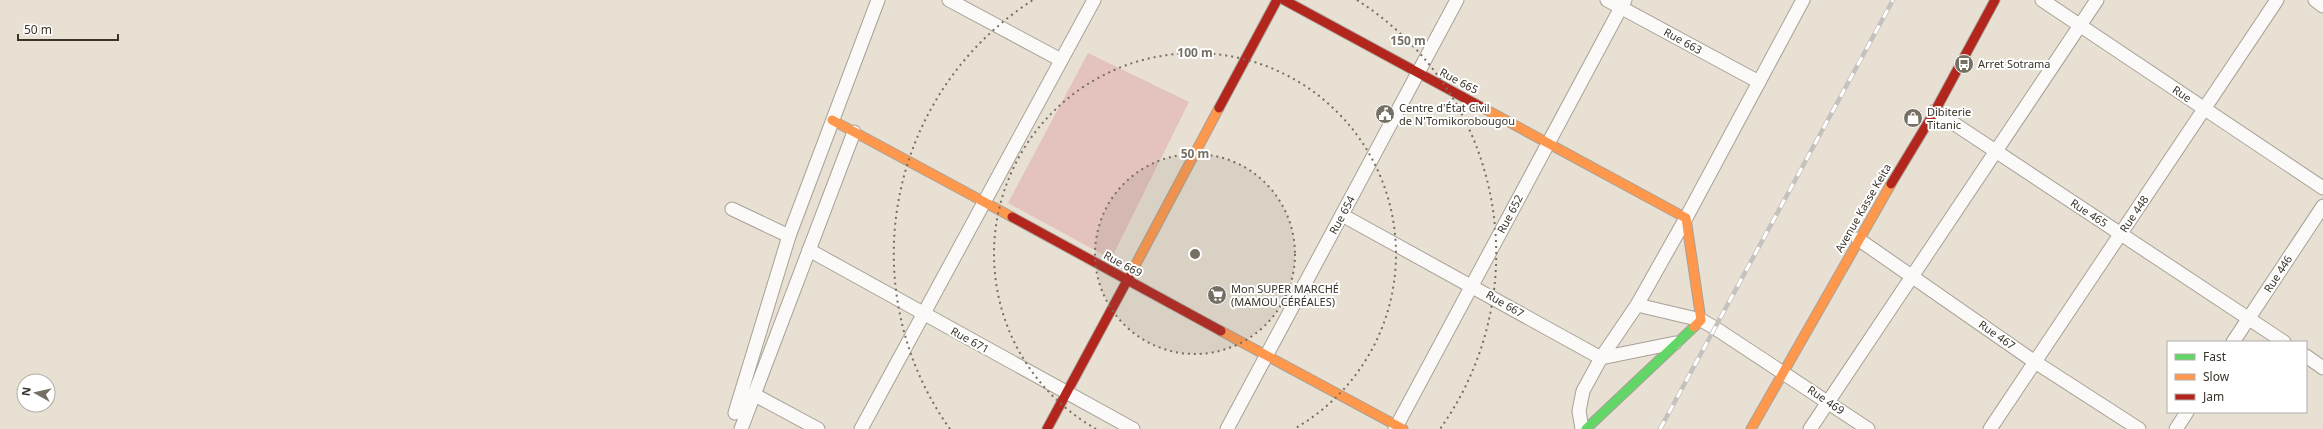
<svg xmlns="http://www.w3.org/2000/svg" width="2323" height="429" font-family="'Noto Sans',sans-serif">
	<rect width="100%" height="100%" fill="#e8e0d2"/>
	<polygon fill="#e4c2bd" points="1088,53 1189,102 1111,259 1008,203"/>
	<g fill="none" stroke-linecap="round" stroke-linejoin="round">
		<defs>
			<g id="street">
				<polyline points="949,0 1061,60"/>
				<polyline points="1607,0 1759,82"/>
				<polyline points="2042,0 2323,188"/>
				<polyline points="2315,0 2323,6"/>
				<polyline points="1935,111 2284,342"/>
				<polyline points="732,209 789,236"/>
				<polyline points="1342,215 1601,358 1675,343"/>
				<polyline points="1858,239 2035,362 2139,429"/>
				<polyline points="809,250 1133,429"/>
				<polyline points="1637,305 1701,320 1715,328 1868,429"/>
				<polyline points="2233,342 2323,206"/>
				<polyline points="2306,356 2323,368"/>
				<polyline points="753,394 818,429"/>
				<polyline points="735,413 789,236 878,0"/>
				<polyline points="741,429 854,132"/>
				<polyline points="861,429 1094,0"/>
				<polyline points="1227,429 1457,0"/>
				<polyline points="1395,429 1625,0"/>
				<polyline points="1582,429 1579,411 1583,391 1601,358 1637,305 1686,218 1803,0"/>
				<polyline points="1810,429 2097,0"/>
				<polyline points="1990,429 2277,0"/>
				<polyline points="2176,429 2187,412"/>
			</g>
			<polyline id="fast" points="1586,429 1694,327"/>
			<g id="slow">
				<polyline points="1485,109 1686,218 1701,320 1694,327"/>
				<polyline points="832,120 1012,217"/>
				<polyline points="1129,277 1219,108"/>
				<polyline points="1221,331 1403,429"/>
				<polyline points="1751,429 1891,184"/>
			</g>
			<g id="jam">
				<polyline points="1284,0 1485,109"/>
				<polyline points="1219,108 1277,0"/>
				<polyline points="1891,184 1935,111 1995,0"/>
				<polyline points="1012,217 1221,331"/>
				<polyline points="1047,429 1129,277"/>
			</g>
		</defs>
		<use href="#street" stroke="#a8a197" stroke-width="15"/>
		<use href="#fast" stroke="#a8a197" stroke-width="11"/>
		<use href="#slow" stroke="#a8a197" stroke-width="11"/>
		<use href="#jam" stroke="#a8a197" stroke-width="11"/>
		<use href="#street" stroke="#fcfaf8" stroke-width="13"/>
		<use href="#fast" stroke="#63d668" stroke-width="9"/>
		<use href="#slow" stroke="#ff974d" stroke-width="9"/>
		<use href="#jam" stroke="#b3261e" stroke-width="9"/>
		<defs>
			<polyline id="rail" points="1660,429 1893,0"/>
		</defs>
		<use href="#rail" stroke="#c4c2be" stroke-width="4.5"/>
		<use href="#rail" stroke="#fff" stroke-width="3" stroke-dasharray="9" stroke-linecap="butt"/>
	</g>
	<circle cx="1195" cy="254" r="100" fill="#767064" fill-opacity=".12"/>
	<g fill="none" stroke="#767064" stroke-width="2" stroke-dasharray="2 4">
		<circle cx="1195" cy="254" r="100"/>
		<path d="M1096 429A201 201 0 1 1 1294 429"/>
		<path d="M950 429A301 301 0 0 1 1033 0M1357 0A301 301 0 0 1 1440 429"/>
	</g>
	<defs>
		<symbol id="bus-disc" viewBox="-11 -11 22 22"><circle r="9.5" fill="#767064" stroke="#fff"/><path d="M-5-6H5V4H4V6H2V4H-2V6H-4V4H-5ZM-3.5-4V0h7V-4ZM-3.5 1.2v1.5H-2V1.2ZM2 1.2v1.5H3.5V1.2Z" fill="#fff"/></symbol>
		<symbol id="civic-disc" viewBox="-11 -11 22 22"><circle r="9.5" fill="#767064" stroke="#fff"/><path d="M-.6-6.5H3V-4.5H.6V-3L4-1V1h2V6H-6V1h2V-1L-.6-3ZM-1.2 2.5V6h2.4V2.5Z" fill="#fff"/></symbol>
		<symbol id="shop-disc" viewBox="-11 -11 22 22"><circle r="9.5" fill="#767064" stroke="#fff"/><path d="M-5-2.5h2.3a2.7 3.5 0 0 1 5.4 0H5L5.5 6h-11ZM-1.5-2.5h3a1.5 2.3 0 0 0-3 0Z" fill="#fff"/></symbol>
		<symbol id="supermarket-disc" viewBox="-11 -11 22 22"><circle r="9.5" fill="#767064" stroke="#fff"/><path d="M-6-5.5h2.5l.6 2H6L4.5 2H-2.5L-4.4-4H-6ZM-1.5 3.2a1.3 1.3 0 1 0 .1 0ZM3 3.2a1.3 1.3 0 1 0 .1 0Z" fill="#fff"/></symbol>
	</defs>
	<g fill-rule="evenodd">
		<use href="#bus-disc" x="1953" y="53" width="22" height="22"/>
		<use href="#civic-disc" x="1374" y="103" width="22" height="22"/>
		<use href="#shop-disc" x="1902" y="107" width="22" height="22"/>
		<use href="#supermarket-disc" x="1206" y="284" width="22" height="22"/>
	</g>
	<g text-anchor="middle" stroke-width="4" stroke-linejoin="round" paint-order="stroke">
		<g font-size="11" fill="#393329" stroke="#fff">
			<text transform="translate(1683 41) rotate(29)" y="4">Rue 663</text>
			<text transform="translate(1459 81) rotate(28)" y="4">Rue 665</text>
			<text transform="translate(2182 94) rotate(34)" y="4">Rue</text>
			<text transform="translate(1863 208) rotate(-60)" y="4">Avenue Kasse Keita</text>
			<text transform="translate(2089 213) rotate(33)" y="4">Rue 465</text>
			<text transform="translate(1510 214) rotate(-62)" y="4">Rue 652</text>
			<text transform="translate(2134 214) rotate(-56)" y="4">Rue 448</text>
			<text transform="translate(1342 215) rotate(-62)" y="4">Rue 654</text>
			<text transform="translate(1123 264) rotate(28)" y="4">Rue 669</text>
			<text transform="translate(2278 274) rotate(-57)" y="4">Rue 446</text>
			<text transform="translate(1505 304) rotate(30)" y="4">Rue 667</text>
			<text transform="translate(1997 335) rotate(35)" y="4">Rue 467</text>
			<text transform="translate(970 340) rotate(29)" y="4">Rue 671</text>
			<text transform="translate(1826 400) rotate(34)" y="4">Rue 469</text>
		</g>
		<g font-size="11" fill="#393329" stroke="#fff" text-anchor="start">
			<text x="1978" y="68">Arret Sotrama</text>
			<text x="1399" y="112">Centre d'État Civil<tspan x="1399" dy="13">de N'Tomikorobougou</tspan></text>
			<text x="1927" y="116">Dibiterie<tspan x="1927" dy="13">Titanic</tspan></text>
			<text x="1231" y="293">Mon SUPER MARCHÉ<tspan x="1231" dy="13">(MAMOU CÉRÉALES)</tspan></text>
		</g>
	</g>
	<circle cx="1195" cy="254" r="6" fill="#767064" stroke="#fff" stroke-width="2"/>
	<g font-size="12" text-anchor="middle" font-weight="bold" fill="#767064" stroke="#fff" stroke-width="4" stroke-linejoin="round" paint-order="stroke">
		<text x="1408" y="45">150 m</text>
		<text x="1195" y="57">100 m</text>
		<text x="1195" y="158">50 m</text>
	</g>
	<rect x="2167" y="341" width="140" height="72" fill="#ffffff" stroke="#b0ada9"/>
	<rect x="2175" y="354" width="20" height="6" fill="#63d668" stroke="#b0ada9"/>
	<text x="2203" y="361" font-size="12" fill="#393329">Fast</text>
	<rect x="2175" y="374" width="20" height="6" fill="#ff974d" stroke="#b0ada9"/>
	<text x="2203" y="381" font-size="12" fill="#393329">Slow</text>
	<rect x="2175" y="394" width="20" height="6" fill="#b3261e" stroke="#b0ada9"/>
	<text x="2203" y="401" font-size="12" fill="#393329">Jam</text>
	<g transform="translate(36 393) rotate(278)"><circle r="19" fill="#ffffff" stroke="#b0ada9"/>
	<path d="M0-3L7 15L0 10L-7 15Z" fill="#767064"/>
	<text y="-6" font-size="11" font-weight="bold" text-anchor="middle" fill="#393329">N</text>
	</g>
	<path d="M18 34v6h100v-6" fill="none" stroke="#393329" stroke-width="2"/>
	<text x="24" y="34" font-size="12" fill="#393329" stroke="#ffffff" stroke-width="3" paint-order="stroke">50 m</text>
</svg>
